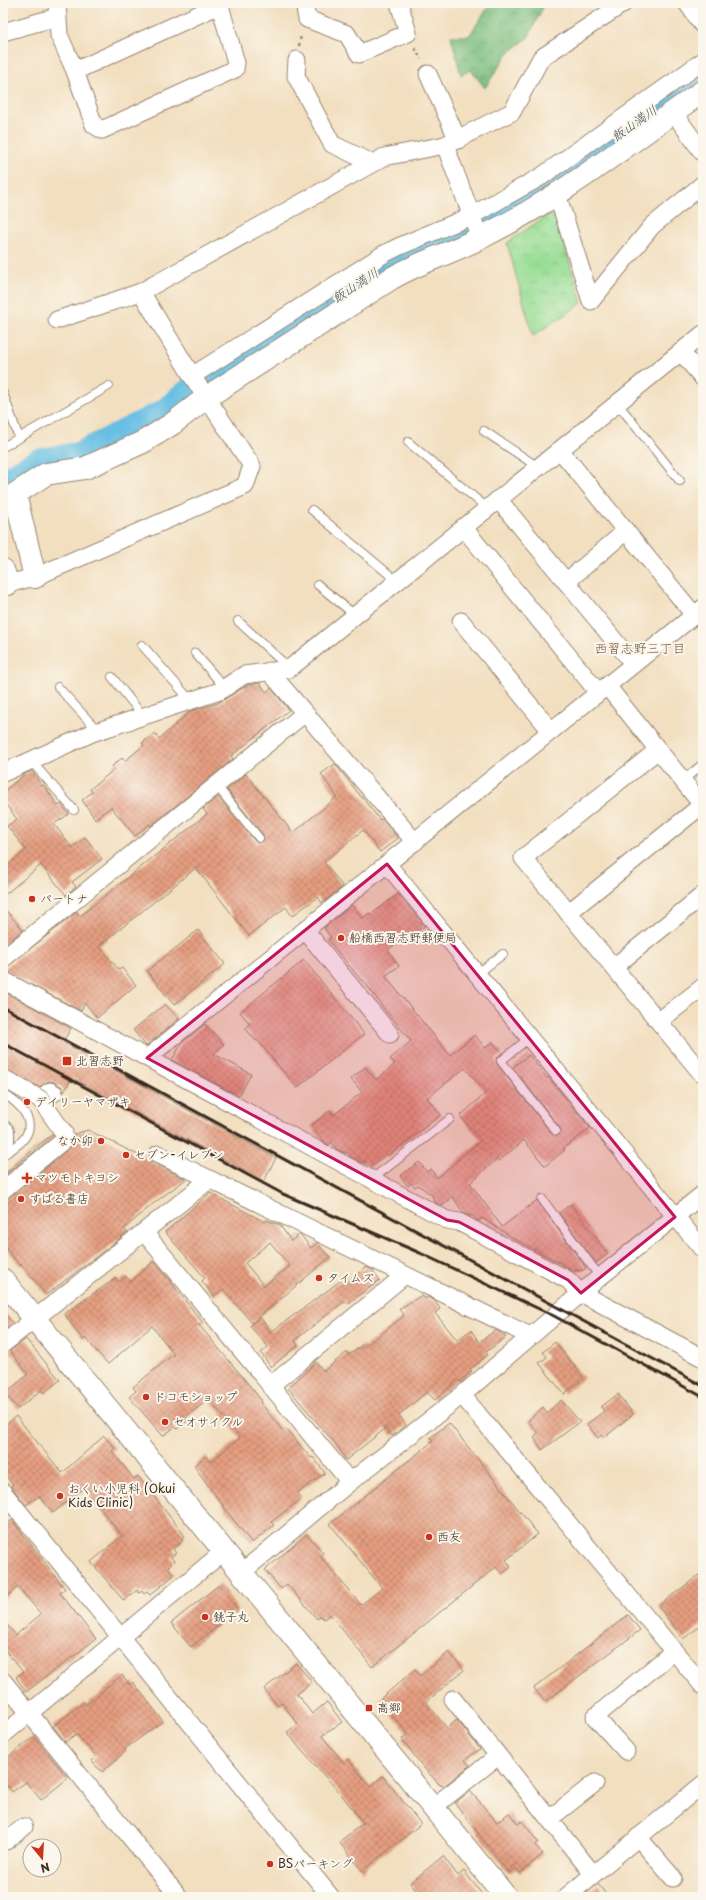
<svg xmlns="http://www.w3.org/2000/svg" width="706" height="1900" font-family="'Playpen Sans','Klee One',sans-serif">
	<defs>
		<pattern id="forest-crowns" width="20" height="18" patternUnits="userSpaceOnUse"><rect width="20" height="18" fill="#7bbd7f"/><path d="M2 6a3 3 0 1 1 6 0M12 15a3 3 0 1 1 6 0" fill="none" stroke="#669a67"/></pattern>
		<pattern id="park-crowns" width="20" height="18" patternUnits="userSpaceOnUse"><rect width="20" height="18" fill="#9ade96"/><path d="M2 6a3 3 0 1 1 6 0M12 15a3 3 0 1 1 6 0" fill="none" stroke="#86bf81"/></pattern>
		<pattern id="building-cross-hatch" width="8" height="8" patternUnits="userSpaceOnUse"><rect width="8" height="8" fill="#e59e81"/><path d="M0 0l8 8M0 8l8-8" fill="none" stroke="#bb8169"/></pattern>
	</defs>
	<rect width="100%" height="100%" fill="#fbf7ec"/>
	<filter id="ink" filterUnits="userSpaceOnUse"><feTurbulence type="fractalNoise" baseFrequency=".025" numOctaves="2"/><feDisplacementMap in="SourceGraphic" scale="8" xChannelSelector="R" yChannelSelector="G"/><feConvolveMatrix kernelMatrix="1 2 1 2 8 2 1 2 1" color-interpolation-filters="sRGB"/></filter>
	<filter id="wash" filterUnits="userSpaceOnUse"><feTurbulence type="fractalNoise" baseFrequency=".012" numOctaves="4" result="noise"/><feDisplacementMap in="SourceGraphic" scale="16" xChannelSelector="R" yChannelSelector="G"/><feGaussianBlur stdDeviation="0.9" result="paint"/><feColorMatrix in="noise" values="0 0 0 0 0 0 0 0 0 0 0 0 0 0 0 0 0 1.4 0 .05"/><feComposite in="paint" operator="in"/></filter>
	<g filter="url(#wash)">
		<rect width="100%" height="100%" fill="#f2dfc0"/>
		<polygon fill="url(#forest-crowns)" stroke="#5b744e" points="491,3 545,3 528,38 508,53 485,88 471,70 461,75 451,36 469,36"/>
		<polygon fill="url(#park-crowns)" stroke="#6a845a" points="549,214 556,218 582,303 533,336 507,243"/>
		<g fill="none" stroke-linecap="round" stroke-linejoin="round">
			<path stroke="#65bee3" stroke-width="29" d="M3 483 39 463 80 456 164 414 204 381 387 264C416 248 448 241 476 226 556 183 629 127 703 74"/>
		</g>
		<g id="blocks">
			<g fill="url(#building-cross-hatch)" fill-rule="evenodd">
				<polygon points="260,683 266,692 271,688 289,710 231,756 233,759 151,826 150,824 135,836 111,807 95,819 82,800 92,792 90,789 111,772 114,769 112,766 122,758 125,761 144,745 142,743 155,733 159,739 191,711 218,703 248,685"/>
				<polygon points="335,764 380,820 382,819 398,838 380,852 363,830 324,862 343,887 322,903 318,897 292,916 286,907 249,936 196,868 99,946 119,970 122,968 136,985 97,1018 85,1003 81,1011 3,970 77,912 80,916 207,814 203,809 218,797 255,841 257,843 262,842 264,840 263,835 227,790 246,774 293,833 337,797 321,774"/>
				<polygon points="32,771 42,786 44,785 58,806 61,804 69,814 54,824 72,848 85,837 102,859 72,882 76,887 66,895 41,865 3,896 3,869 26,850 7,826 17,819 3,801 3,792 25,774"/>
				<polygon points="398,894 425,926 409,937 407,935 388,950 399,966 385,976 450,1055 475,1035 485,1048 493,1042 502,1053 496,1059 497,1064 552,1134 557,1136 561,1133 560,1128 513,1067 529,1055 547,1078 548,1077 590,1128 563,1149 565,1150 545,1166 524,1140 499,1161 497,1159 470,1183 502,1227 537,1200 586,1268 584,1270 575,1271 513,1238 482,1218 478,1221 472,1215 470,1216 464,1214 453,1197 442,1206 435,1202 432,1195 418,1185 415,1187 412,1183 408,1186 400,1176 419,1162 427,1172 431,1169 437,1178 481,1140 460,1116 486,1093 465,1068 427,1098 441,1115 388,1156 387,1154 370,1167 365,1161 362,1163 351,1157 347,1152 345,1153 336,1149 332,1142 329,1145 325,1143 311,1126 330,1110 334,1115 362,1092 351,1079 365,1067 376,1080 395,1064 390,1059 411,1041 382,1006 363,980 362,981 328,940 331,938 324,928 352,905 363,918 369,913 370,915"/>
				<polygon points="3,907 23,930 3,946"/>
				<polygon points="198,930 225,964 174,1005 147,971"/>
				<polygon points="304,960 364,1034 297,1088 257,1040 256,1041 245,1028 250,1024 240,1012"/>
				<polygon points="3,991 71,1028 63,1042 276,1158 264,1181 72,1078 64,1092 62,1087 54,1082 49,1081 39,1087 3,1068"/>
				<polygon points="165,1004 179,1019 146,1046 133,1030"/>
				<polygon points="205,1024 224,1044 214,1054 251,1074 239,1096 172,1060 182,1043"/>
				<polygon points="88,1130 186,1179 154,1203 124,1229 127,1232 114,1243 46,1295 21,1264 20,1266 3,1244 3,1200 9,1198 70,1148 73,1144 74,1134"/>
				<polygon points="53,1134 54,1136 3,1177 3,1175"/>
				<path d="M210 1193 265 1222 267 1220 280 1225 291 1241 300 1234 311 1248 317 1243 318 1244 330 1257 252 1323 223 1289 214 1296 202 1281 205 1278 165 1232ZM270 1242 290 1266 264 1286 245 1263Z"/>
				<polygon points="571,1204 608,1254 596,1263 559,1213"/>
				<polygon points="154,1261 203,1323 199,1325 241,1375 262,1401 260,1402 283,1431 286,1429 311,1458 313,1457 325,1473 297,1493 301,1499 271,1522 274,1525 252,1543 232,1518 194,1466 206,1456 210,1462 240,1438 209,1399 185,1418 187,1421 177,1429 175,1427 163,1436 129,1397 136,1391 133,1387 174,1354 152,1326 108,1364 85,1338 83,1340 64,1314 116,1278 119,1282 126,1276 131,1282"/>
				<polygon points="366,1267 372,1270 380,1280 347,1304 345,1301 295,1340 298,1345 271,1367 261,1353 268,1347 250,1326 260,1317 271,1332 343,1279 346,1283"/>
				<polygon points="422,1295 425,1299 427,1297 434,1300 440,1309 435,1313 457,1340 471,1330 479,1342 496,1330 506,1337 486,1352 488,1355 470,1369 472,1371 459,1382 457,1380 435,1400 427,1392 399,1415 406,1425 392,1436 386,1428 346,1460 338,1447 288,1388 316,1362 324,1371 347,1352 349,1355 362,1345 364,1347 404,1316 399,1309"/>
				<polygon points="3,1311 13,1323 3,1331"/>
				<polygon points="26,1339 60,1380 44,1393 41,1390 18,1409 5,1394 28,1374 10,1351"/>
				<polygon points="555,1342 584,1378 564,1394 539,1363 547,1357 543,1352"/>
				<polygon points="618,1394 633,1414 604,1438 602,1435 598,1438 587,1424 604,1411 601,1407"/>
				<polygon points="561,1400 580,1422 542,1450 534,1437 538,1433 528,1421 543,1407 547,1413"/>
				<polygon points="16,1416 62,1473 104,1436 115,1448 112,1451 134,1479 138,1476 185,1536 181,1539 183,1541 173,1549 176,1553 171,1557 174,1561 168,1567 174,1575 150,1595 147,1592 144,1594 142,1591 139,1593 137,1590 124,1601 91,1562 122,1536 84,1488 53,1513 39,1496 26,1505 11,1486 13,1485 3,1472 3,1427"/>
				<polygon points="449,1423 538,1534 506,1560 511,1567 502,1574 496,1567 372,1667 330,1614 324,1619 321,1616 317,1619 287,1584 281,1589 265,1570 307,1534 323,1553 320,1556 361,1605 382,1588 330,1524 433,1441 430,1438"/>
				<polygon points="12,1520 65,1589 60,1593 96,1639 26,1692 16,1677 23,1672 3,1648 3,1621 16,1635 41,1614 18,1587 3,1600 3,1527"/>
				<polygon points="703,1572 703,1624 683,1639 658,1606"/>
				<polygon points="220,1584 238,1610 191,1647 171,1623"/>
				<polygon points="628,1615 640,1630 545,1702 534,1688"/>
				<polygon points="449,1652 464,1670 426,1702 447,1728 457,1720 480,1749 465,1760 470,1766 444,1786 440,1785 423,1767 402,1739 408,1734 379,1700 415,1669 420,1676"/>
				<polygon points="296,1663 312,1682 297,1694 312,1714 327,1702 342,1722 322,1736 344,1763 348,1759 370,1787 383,1776 421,1824 362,1871 339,1842 363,1823 341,1794 302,1751 287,1732 298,1724 282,1703 278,1706 264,1689"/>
				<polygon points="122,1675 130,1685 133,1682 163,1721 125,1749 126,1751 102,1772 91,1761 96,1756 76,1734 65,1742 53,1726 84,1702 86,1705"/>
				<polygon points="34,1737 68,1778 41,1800 26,1782 12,1792 8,1786 3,1790 3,1761"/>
				<polygon points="470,1791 497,1822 509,1813 518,1824 522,1821 538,1842 535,1845 543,1854 520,1873 516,1868 509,1873 455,1803"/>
				<polygon points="443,1856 458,1876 464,1871 484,1897 421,1897 410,1883"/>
				<polygon points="598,1884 608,1897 582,1897"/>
			</g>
		</g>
	</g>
	<g filter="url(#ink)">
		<use href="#blocks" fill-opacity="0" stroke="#96846f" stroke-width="1"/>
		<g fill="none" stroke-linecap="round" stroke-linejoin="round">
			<defs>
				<g id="lane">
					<polyline points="3,393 19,438"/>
					<polyline points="617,403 680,481"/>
					<polyline points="484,431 538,467"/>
					<polyline points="408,442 487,508"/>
					<polyline points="3,447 109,386"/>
					<polyline points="312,510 397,581"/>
					<polyline points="318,585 355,615"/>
					<polyline points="238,621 289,668"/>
					<polyline points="142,645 191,701"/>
					<polyline points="195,653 225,688"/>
					<polyline points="112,677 143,716"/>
					<polyline points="58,687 98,731"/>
					<polyline points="31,761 74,810"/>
					<polyline points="682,781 703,764"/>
					<polyline points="216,785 259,838"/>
					<polyline points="477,974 503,954"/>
					<polyline points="529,1038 501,1061 556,1131"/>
					<path d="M3 1094C20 1103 40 1123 21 1142 16 1147 9 1151 3 1155"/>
					<polyline points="372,1179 450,1119"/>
					<polyline points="542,1199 600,1277"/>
				</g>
				<g id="street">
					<polyline points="57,3 59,35 75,71 94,125 102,130 235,69 236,63 221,9 217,6 75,71"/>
					<polyline points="304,3 307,19 347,34 359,54 408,33 399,3"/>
					<polyline points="687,3 703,26"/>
					<polyline points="3,32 57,17"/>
					<polyline points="297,60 296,76 332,144 372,163"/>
					<polyline points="428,74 458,140"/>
					<polyline points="673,112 703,153"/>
					<polyline points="445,145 480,238"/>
					<polyline points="557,194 591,301 652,226 703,184"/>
					<polyline points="57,320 141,292"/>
					<polyline points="681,352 703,378"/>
					<polyline points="192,376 384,254 398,247 471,216 542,176 703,61"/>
					<polyline points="560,450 694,615"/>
					<polyline points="498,499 633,663"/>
					<polyline points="463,527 598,692"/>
					<polyline points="566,582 626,531"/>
					<polyline points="3,585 35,577 245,486 252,466 192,376 141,292 384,157 445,145 512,112 541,58 624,3"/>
					<polyline points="461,621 551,731"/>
					<polyline points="269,671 415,842"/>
					<polyline points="607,686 703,806"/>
					<polyline points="658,750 523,858 703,1075"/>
					<polyline points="3,773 92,733 220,691 244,675 289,669 703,334"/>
					<polyline points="387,864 703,1250"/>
					<polyline points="568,913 702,805"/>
					<polyline points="305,930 390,1034"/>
					<polyline points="3,959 305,713"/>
					<polyline points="614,967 703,895"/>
					<polyline points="3,980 447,1220 459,1222 568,1280 581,1293 703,1358"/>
					<polyline points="659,1021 703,987"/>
					<polyline points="147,1058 703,608"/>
					<polyline points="40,1099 50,1091 54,1093"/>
					<polyline points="158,1154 530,1336"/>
					<polyline points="144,1232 350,1482"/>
					<polyline points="3,1344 209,1180"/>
					<polyline points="270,1386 405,1275"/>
					<polyline points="462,1395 703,1686"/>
					<polyline points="3,1492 331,1897"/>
					<polyline points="241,1573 350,1482 462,1395 600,1277 703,1194"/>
					<polyline points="3,1681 179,1897"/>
					<polyline points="453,1699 593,1874"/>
					<polyline points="3,1735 223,1552"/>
					<polyline points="626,1751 595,1717 674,1651"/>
					<polyline points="432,1808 498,1756"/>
					<polyline points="549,1819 595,1783"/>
					<polyline points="638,1837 673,1878"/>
					<polyline points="3,1841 6,1841 24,1827"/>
					<polyline points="566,1897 703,1784"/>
				</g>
				<g id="secondary">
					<polyline points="3,570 8,584"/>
					<path d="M35 577 15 494 46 474 85 468 143 442 172 424 207 397 392 278C420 262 451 253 480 238 560 199 630 142 703 91"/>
					<polyline points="3,1132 3,1140"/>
					<polyline points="3,1280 506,1897"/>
				</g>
			</defs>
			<use href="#lane" stroke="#96846f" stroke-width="10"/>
			<use href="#street" stroke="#96846f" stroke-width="19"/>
			<use href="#secondary" stroke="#96846f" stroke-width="24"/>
			<g stroke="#96846f" stroke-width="2.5" stroke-dasharray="3 3" stroke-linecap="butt">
				<polyline points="299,46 301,35"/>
				<polyline points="415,48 421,59"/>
			</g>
			<use href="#lane" stroke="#fff" stroke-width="8"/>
			<use href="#street" stroke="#fff" stroke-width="17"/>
			<use href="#secondary" stroke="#fff" stroke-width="22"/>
			<g stroke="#3b2a1e" stroke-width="3">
				<polyline points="3,1007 703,1386"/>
				<polyline points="3,1043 283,1194 420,1253 554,1316 703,1397"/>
			</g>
			<defs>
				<polyline id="street-bridge" points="3,1078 40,1099 64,1133 64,1140 3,1190"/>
			</defs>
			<use href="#street-bridge" stroke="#96846f" stroke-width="19" stroke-linecap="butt"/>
			<use href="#street-bridge" stroke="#fff" stroke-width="17"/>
		</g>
	</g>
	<path fill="#c2185b" fill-opacity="0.2" stroke="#c2185b" stroke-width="3" stroke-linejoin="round" d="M387 864 675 1217 581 1293 568 1280 459 1222 447 1220 147 1058Z"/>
	<g fill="#c8321e" stroke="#fbf7ec" stroke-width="1.5">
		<circle cx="32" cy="899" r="4"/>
		<circle cx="341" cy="938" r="4"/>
		<rect x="62" y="1056" width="10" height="10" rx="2"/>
		<circle cx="27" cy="1102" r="4"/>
		<circle cx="101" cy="1141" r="4"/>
		<circle cx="126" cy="1155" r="4"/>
		<path d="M25 1172h4v4h4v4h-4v4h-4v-4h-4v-4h4z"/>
		<circle cx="21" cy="1199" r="4"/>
		<circle cx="319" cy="1278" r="4"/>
		<circle cx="146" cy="1397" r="4"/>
		<circle cx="165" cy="1422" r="4"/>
		<circle cx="60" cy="1496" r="4"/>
		<circle cx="429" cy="1537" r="4"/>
		<circle cx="205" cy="1617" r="4"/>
		<rect x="365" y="1704" width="8" height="8" rx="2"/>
		<circle cx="270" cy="1864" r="4"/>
	</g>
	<g text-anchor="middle" stroke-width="4" stroke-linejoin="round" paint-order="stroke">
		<g font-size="12" fill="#3b2a1e" stroke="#fbf7ec" text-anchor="start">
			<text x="40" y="903">パートナ</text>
			<text x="349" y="942">船橋西習志野郵便局</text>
			<text x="76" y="1065">北習志野</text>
			<text x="35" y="1106">デイリーヤマザキ</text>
			<text x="93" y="1145" text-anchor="end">なか卯</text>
			<text x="134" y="1159">セブン-イレブン</text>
			<text x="35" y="1182">マツモトキヨシ</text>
			<text x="29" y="1203">すばる書店</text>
			<text x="327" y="1282">タイムズ</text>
			<text x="154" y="1401">ドコモショップ</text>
			<text x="173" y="1426">セオサイクル</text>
			<text x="68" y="1493">おくい小児科 (Okui<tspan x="68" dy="14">Kids Clinic)</tspan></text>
			<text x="437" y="1541">西友</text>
			<text x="213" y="1621">銚子丸</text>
			<text x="377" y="1712">高郷</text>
			<text x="278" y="1868">BSパーキング</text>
		</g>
		<g font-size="13" font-style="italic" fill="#485659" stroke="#fbf7ec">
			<text transform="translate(634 123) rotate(-35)" y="5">飯山満川</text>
			<text transform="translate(355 285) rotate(-33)" y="5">飯山満川</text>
		</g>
		<g font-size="13" fill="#765341" stroke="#fbf7ec">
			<text x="640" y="653">西習志野三丁目</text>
		</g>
	</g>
	<rect width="706" height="1900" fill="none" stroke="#fbf7ec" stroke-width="16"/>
	<g transform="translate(42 1858) rotate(162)"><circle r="19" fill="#fbf7ec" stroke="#aea59a"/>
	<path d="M0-3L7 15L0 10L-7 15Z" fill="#c8321e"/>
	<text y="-6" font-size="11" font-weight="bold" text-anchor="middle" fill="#3b2a1e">N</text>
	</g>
</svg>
